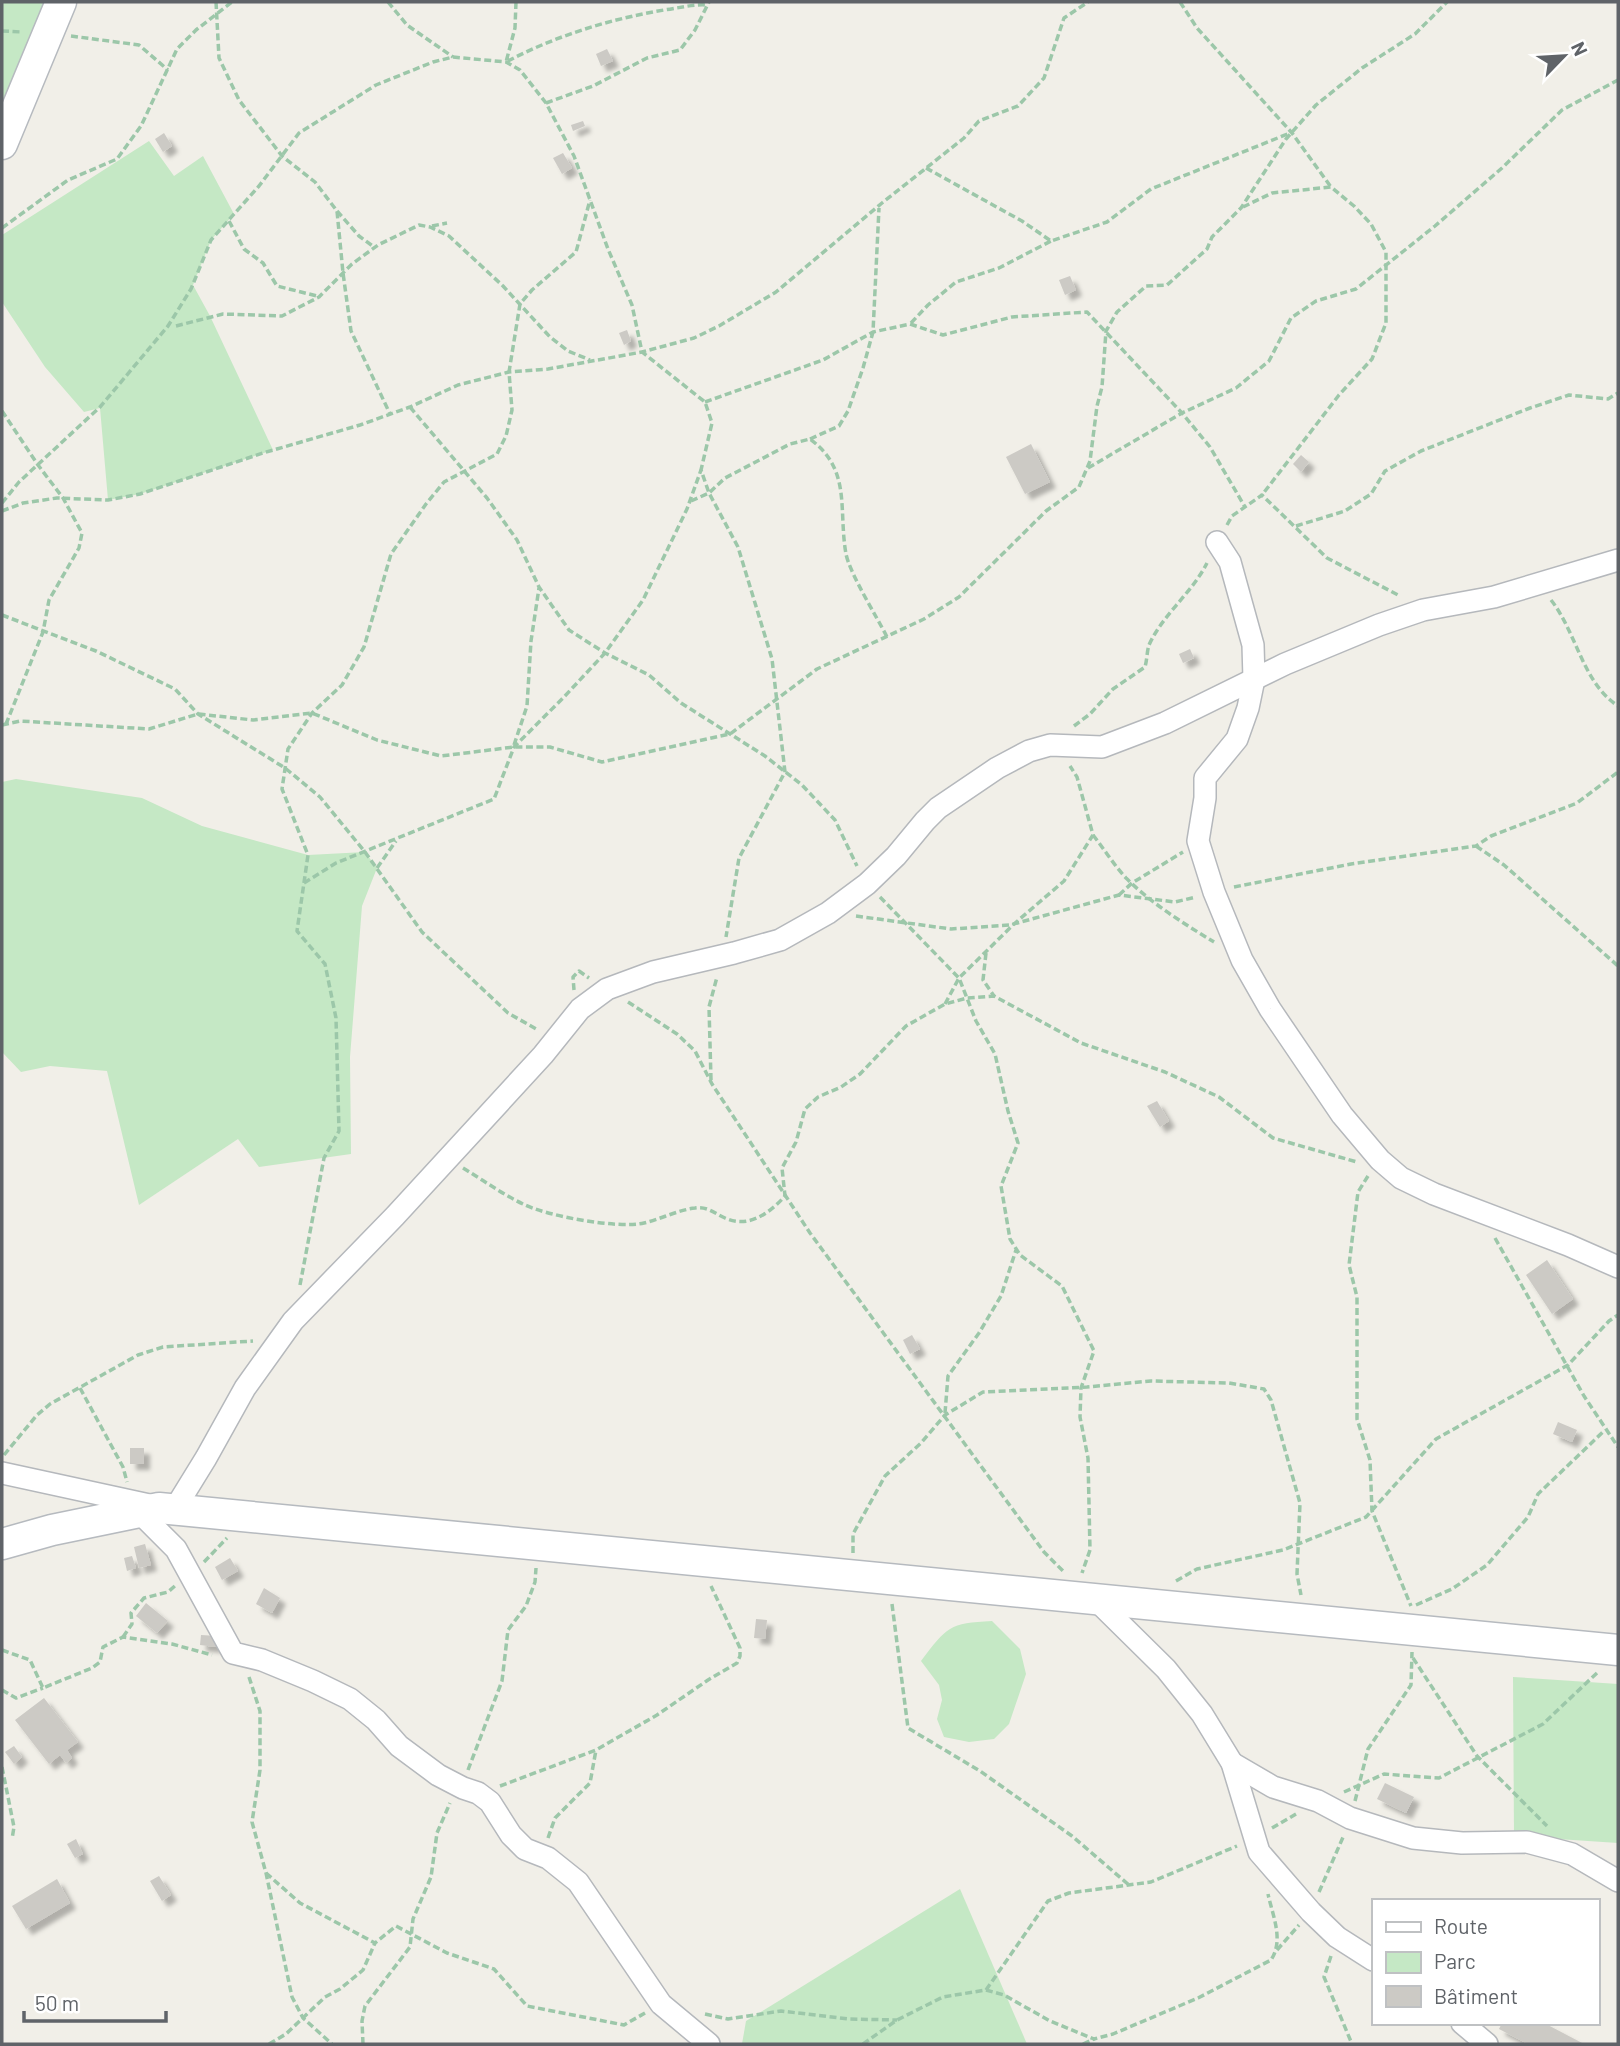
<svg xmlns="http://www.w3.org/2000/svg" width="1620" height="2046" font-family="Barlow,sans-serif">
	<defs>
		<filter id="shadow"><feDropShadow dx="6" dy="6" stdDeviation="2" flood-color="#0004"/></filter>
	</defs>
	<rect width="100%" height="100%" fill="#f1efe8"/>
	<g fill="#c5e8c5">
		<polygon points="2,2 58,2 2,122"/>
		<polygon points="149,141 174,176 203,156 234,214 211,240 193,285 210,316 273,450 140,494 108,500 100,408 84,412 45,367 2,302 2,235"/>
		<polygon points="16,779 142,798 202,826 308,855 365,852 377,868 362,906 350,1057 351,1154 259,1167 238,1139 139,1205 107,1071 50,1066 21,1072 2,1052 2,782"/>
		<path d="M992 1621 1020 1649 1026 1674 1009 1724 994 1739 969 1742 944 1737 937 1719 942 1700 939 1685 921 1661C947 1627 949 1623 992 1621Z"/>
		<polygon points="1513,1677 1618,1684 1618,1843 1514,1836"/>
		<polygon points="960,1889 1027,2044 742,2044 746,2021"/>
	</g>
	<g fill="#cccac5" filter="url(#shadow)">
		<polygon points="607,49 613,61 601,66 596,54"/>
		<polygon points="583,121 585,126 573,131 571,125"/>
		<polygon points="164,133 172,146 163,152 155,139"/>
		<polygon points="563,153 572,168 562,174 553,158"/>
		<polygon points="1070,276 1076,290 1065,295 1059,280"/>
		<polygon points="627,330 631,341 624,345 619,333"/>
		<polygon points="1031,444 1050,482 1025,494 1006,457"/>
		<polygon points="1301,455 1309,462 1301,472 1293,464"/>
		<polygon points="1190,649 1194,658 1183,663 1179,654"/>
		<polygon points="1157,1101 1169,1121 1160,1127 1147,1106"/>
		<polygon points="1547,1260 1573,1299 1552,1314 1526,1275"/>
		<polygon points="912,1335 920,1349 910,1354 903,1340"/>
		<polygon points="1558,1422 1577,1430 1572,1442 1553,1434"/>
		<rect x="130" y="1448" width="14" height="16"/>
		<polygon points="145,1544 151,1565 139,1568 134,1547"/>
		<polygon points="132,1556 136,1568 127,1571 124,1558"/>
		<polygon points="230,1558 238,1571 222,1580 215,1567"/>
		<polygon points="264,1588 280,1598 272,1613 256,1604"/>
		<polygon points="146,1603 168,1621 157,1633 136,1616"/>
		<polygon points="756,1619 767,1620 765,1639 754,1638"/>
		<polygon points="201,1635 217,1636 216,1647 200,1645"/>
		<polygon points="44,1698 78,1742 67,1750 72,1758 66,1763 60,1755 49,1764 15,1720"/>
		<polygon points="14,1746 22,1757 14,1764 5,1752"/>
		<polygon points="1385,1783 1414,1797 1406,1813 1377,1799"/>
		<polygon points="76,1839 83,1854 75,1858 67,1844"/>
		<polygon points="159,1876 171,1895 162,1901 150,1881"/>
		<polygon points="57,1879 70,1903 26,1929 12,1906"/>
		<polygon points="1502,2023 1544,2023 1584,2044 1528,2044 1499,2029"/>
	</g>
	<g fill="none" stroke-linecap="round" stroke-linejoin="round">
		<defs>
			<g id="street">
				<polyline points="1217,542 1230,562 1253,645 1254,679 1248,708 1237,739 1205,778 1205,798 1198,841 1214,892 1242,960 1270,1009 1342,1115 1380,1160 1401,1178 1434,1194 1568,1245 1618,1267"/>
				<polyline points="2,1473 154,1506"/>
				<polyline points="174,1510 206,1458 245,1388 293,1321 395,1216 543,1055 580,1009 607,989 653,972 734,953 780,940 828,913 867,884 896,856 925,821 938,808 997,768 1029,751 1050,745 1102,747 1165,723 1285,664 1379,625 1423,610 1494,597 1618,560"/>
				<polyline points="138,1511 176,1549 233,1653 262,1660 313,1681 350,1699 376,1720 399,1746 438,1775 463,1788 478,1793 490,1802 511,1835 525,1849 548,1858 578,1882 661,2004 709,2044"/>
				<polyline points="1094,1598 1166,1669 1202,1714 1232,1763 1259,1852 1311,1912 1337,1937 1373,1960"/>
				<polyline points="1232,1763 1273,1787 1318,1801 1350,1818 1413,1838 1462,1843 1527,1842 1572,1854 1618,1881"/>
				<polyline points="1462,2023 1487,2044"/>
			</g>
			<g id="secondary">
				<polyline points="2,144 61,2"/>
				<polyline points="2,1544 52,1530 159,1508 1618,1650"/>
			</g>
		</defs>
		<use href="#street" stroke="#b5b8bc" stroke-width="24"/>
		<use href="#secondary" stroke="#b6babf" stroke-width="33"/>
		<g stroke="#9cc7a9" stroke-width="3.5" stroke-dasharray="7 3.5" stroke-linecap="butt">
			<polyline points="216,2 219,58 239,100 282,156 315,182 337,211 343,273 351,331 390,414"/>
			<polyline points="388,2 407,25 453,57"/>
			<path d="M516 2 515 28 506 62C555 36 610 19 664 10 679 8 693 4 707 5"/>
			<polyline points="1180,2 1197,28 1292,133 1331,187"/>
			<polyline points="2,31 22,32"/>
			<polyline points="71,36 139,45 168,70"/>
			<polyline points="546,103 593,86 647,58 680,50 695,30 709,2"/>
			<polyline points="926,168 1022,221 1051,241 1107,222 1151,189 1290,133"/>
			<polyline points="1243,207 1272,193 1331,187 1354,206 1371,224 1386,252 1386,323 1372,359 1339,395 1262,495"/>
			<polyline points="337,211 359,236 374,247"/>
			<polyline points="229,221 244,249 263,263 277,286 317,296"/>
			<polyline points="432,226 447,223"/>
			<polyline points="2,228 68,180 117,159 141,126 177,49 196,30 232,2"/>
			<polyline points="911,323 928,305 956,282 999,268 1051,241"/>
			<polyline points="176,326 223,314 282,316 319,297 352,264 378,245 419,225 430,227 449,236 503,286 550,337 568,351 590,360"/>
			<polyline points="705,402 823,360 873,332 910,324 943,335 1012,317 1087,312 1182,413 1210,447 1245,507"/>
			<polyline points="410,407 487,498 517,540 539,587 569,630 605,653 649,675 681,703 765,756 802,785 835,820 857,866"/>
			<polyline points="2,411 38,465 63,498 82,533 79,548 49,600 43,632 6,724"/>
			<polyline points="810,439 839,426 848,411 863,368 873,332 879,208"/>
			<polyline points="1088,468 1182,413 1236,388 1269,361 1291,318 1316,301 1356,289 1435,226 1502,168 1562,110 1618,80"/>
			<path d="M691 501 709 493 725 478 790 444 810 439C852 470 838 509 846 554 850 574 877 617 887 637"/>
			<polyline points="2,503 19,482 100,407 168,326 191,289 211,240 259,186 299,133 376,85 433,62 453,57 506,62 520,70 546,103 574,156 608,249 632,305 642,352 705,402 712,423 701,470 709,493 738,547 772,659 785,772 739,858 726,937"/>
			<polyline points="2,511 23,503 57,498 108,500 140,494 263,453 360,425 410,407 458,385 509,372 548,369 642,352 694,338 719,326 776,292 882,203 964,138 979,121 1018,106 1044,78 1064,18 1088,2"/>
			<polyline points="1227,525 1232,516 1262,495 1327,558 1400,596"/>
			<polyline points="1296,526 1345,511 1371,494 1385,471 1421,451 1530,408 1569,395 1608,399 1618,393"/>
			<path d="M1551 600C1577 633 1582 682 1618 706"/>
			<polyline points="2,615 96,651 175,689 198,714 285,768 320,797 365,852 422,932 508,1013 538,1030"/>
			<polyline points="2,725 20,721 149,729 198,714 253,720 312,713 377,740 441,756 514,747 550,747 602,762 730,734 817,669 924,619 959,597 1046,511 1079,487 1090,461 1097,406 1102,387 1106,331 1117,312 1146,286 1167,285 1207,249 1212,237 1241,208 1286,139 1316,105 1362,68 1415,34 1447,2"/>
			<path d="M1074 726 1090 714 1113 689 1145 667C1147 660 1147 651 1149 645 1163 614 1192 593 1207 563"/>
			<polyline points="514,745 527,706 531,641 539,588"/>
			<path d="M1093 835C1104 849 1114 865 1126 878 1152 904 1183 923 1214 942"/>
			<polyline points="1476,846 1504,865 1618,966"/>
			<polyline points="377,868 396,841"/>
			<polyline points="304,883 336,863 494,799 514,747 564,697 605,653 643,600 687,509 701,470"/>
			<polyline points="1234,887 1351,864 1476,846 1491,836 1577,803 1618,772"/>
			<polyline points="1119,895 1132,883 1183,852"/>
			<polyline points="880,897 959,978 976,1021 995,1054 1008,1111 1018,1143 1001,1186 1010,1239 1020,1255 1062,1286 1094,1351 1081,1388 1080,1417 1088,1458 1090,1550 1082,1573"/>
			<polyline points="856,916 951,929 1010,925 1119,895 1175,902 1196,897"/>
			<polyline points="986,953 983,980 994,996"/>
			<polyline points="574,990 573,977 579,971 589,978"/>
			<polyline points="628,1002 677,1034 695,1051 712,1084 810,1233 1044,1552 1065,1573"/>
			<polyline points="945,1004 959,978 1014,924 1064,881 1093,835 1077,777 1070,766"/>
			<polyline points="711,1080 709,1007 717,977"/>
			<path d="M463 1168C483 1180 502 1194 523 1204 547 1216 617 1229 644 1223 661 1219 678 1210 695 1208 707 1206 714 1213 725 1218 748 1229 770 1213 785 1196L782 1168 796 1142 805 1109 818 1097 841 1087 860 1074 906 1026 945 1004 967 998 994 996 1081 1043 1165 1072 1219 1097 1273 1138 1357 1162"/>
			<polyline points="1368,1176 1358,1192 1349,1265 1357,1297 1357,1419 1370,1460 1372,1511 1411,1606"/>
			<polyline points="1495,1238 1584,1396 1618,1447"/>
			<polyline points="300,1285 324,1158 339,1131 336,1018 325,964 297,931 308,855 282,789 288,749 312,713 342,685 364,647 391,554 426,504 444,482 497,454 506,436 512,410 509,372 520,304 532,290 576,252 590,200"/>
			<polyline points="80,1388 123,1467 127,1482"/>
			<polyline points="945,1413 948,1376 979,1333 1001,1296 1016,1250"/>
			<polyline points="4,1455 37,1415 50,1404 138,1355 163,1347 253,1341"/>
			<polyline points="853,1553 853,1534 885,1476 921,1443 945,1415 983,1392 1087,1387 1151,1381 1229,1383 1264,1389 1271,1400 1300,1503 1297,1574 1301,1595"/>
			<polyline points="204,1562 227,1538"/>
			<polyline points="1176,1581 1197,1569 1283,1550 1366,1517 1436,1439 1568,1365 1609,1321 1618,1315"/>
			<polyline points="892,1604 908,1728 980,1771 1072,1836 1129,1885"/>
			<polyline points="1416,1605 1452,1589 1487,1565 1528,1517 1538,1494 1605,1430"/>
			<polyline points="123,1637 132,1624 131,1613 144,1598 168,1592 176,1585"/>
			<polyline points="2,1650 30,1660 43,1688 92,1668 100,1662 103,1647 123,1637 172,1644 212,1655"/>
			<polyline points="1413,1658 1477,1756 1547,1826"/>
			<polyline points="249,1677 260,1711 260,1770 252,1822 266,1873 292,1997 303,2018 332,2044"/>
			<polyline points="2,1690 16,1698 43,1688"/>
			<polyline points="2,1767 14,1827 12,1839"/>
			<polyline points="468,1770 502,1681 508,1630 526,1606 535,1582 536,1568"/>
			<polyline points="500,1786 596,1750 657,1715 708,1680 737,1663 740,1656 740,1648 711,1586"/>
			<polyline points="1344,1792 1384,1774 1439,1778 1543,1724 1599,1671"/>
			<polyline points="1355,1801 1368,1749 1411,1685 1412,1652"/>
			<polyline points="1272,1828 1296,1814"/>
			<polyline points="548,1838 555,1818 590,1783 596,1750"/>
			<polyline points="266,1873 300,1903 375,1943 396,1926 447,1953 494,1969 527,2006 624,2025 645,2013"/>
			<polyline points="1319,1892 1344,1835"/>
			<polyline points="1277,1950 1299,1925"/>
			<polyline points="1331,1956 1324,1977 1352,2044"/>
			<polyline points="986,1990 1048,1901 1069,1893 1151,1882 1237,1846"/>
			<polyline points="705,2014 728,2019 781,2011 849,2019 897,2020"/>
			<polyline points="269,2044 286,2034 325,1997 340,1989 363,1970 375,1943"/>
			<polyline points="363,2044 362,2021 365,2006 410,1947 413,1919 431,1877 437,1833 450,1803"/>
			<path d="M863 2044 897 2020 943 1997 986 1990 1004 1995 1050 2021 1094 2039 1113 2034 1198 1998 1271 1960C1284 1940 1273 1917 1268 1894"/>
			<polyline points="1083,2044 1094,2039"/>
		</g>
		<use href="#street" stroke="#fff" stroke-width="21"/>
		<use href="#secondary" stroke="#fff" stroke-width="30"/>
	</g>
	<rect width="1620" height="2046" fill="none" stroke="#5f6368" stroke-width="7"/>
	<rect x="1372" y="1899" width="228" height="126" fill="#ffffff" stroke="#bfc1c3" stroke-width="2"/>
	<rect x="1386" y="1922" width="35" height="10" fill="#ffffff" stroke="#bfc1c3" stroke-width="2"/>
	<text x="1434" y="1934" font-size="21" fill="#5f6368">Route</text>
	<rect x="1386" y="1952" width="35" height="21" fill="#c5e8c5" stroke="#bfc1c3" stroke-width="2"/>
	<text x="1434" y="1969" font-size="21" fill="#5f6368">Parc</text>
	<rect x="1386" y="1986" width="35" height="21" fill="#cccac5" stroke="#bfc1c3" stroke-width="2"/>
	<text x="1434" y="2004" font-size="21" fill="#5f6368">Bâtiment</text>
	<g transform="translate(1564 56) rotate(65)" stroke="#ffffff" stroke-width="5" paint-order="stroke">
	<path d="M0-5L12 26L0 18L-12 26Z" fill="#5f6368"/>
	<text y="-10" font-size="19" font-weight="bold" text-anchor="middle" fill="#5f6368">N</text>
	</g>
	<path d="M24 2011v10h142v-10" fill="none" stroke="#5f6368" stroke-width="3.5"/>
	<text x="35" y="2011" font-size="21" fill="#5f6368" stroke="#ffffff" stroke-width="5" paint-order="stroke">50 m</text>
</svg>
